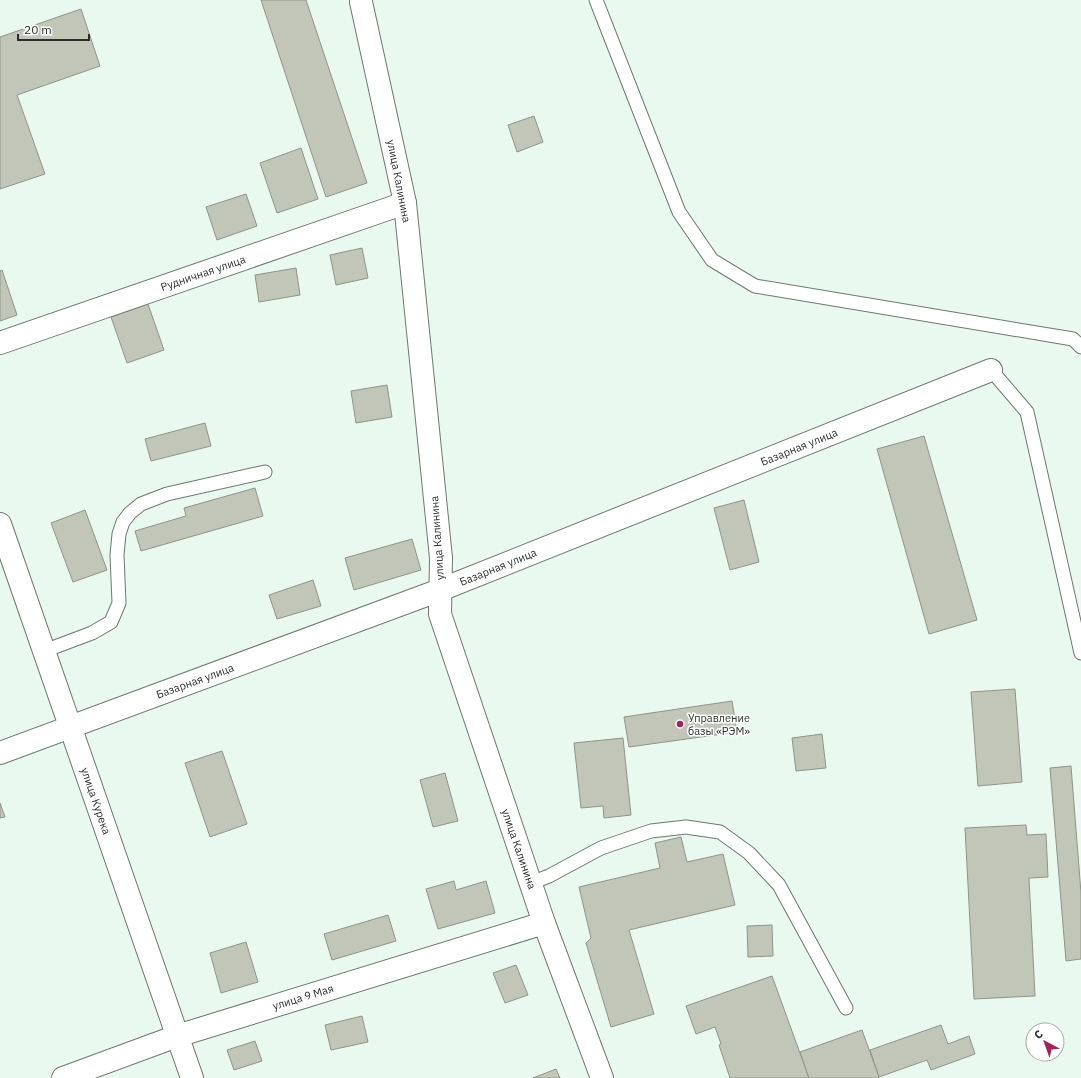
<svg xmlns="http://www.w3.org/2000/svg" width="1081" height="1078" font-family="'IBM Plex Sans',sans-serif">
	<rect width="100%" height="100%" fill="#eaf9ef"/>
	<g fill="#c1c6b8" stroke="#8e9486">
		<polygon points="261,0 306,0 367,183 326,197"/>
		<polygon points="81,9 100,66 17,95 45,174 0,189 0,37"/>
		<polygon points="534,116 543,142 517,152 508,125"/>
		<polygon points="301,148 318,199 277,213 260,163"/>
		<polygon points="246,194 257,226 217,240 206,207"/>
		<polygon points="362,248 368,278 336,285 330,255"/>
		<polygon points="296,268 300,295 259,302 255,275"/>
		<polygon points="2,270 17,315 0,321 0,271"/>
		<polygon points="148,304 164,350 127,363 111,317"/>
		<polygon points="387,385 392,417 356,423 351,391"/>
		<polygon points="205,423 211,446 151,461 145,439"/>
		<polygon points="924,436 977,620 929,634 877,449"/>
		<polygon points="255,488 263,516 141,551 135,531 186,516 184,508"/>
		<polygon points="744,500 759,562 730,570 714,508"/>
		<polygon points="85,510 107,570 73,582 51,523"/>
		<polygon points="412,539 421,570 354,590 345,558"/>
		<polygon points="313,580 321,606 277,619 269,595"/>
		<polygon points="1015,689 1022,782 978,786 971,692"/>
		<polygon points="732,701 737,732 629,747 624,717"/>
		<polygon points="822,734 826,768 796,771 792,738"/>
		<polygon points="623,738 631,815 604,818 603,806 581,808 574,743"/>
		<polygon points="222,751 247,824 210,837 185,763"/>
		<polygon points="1071,766 1081,893 1081,959 1066,961 1050,768"/>
		<polygon points="445,773 458,821 433,827 420,780"/>
		<polygon points="0,803 5,817 0,818"/>
		<polygon points="1026,825 1027,835 1046,834 1048,877 1029,878 1035,996 974,999 965,828"/>
		<polygon points="681,837 687,862 723,854 735,905 629,930 654,1014 611,1027 586,943 591,938 579,887 660,868 655,843"/>
		<polygon points="454,881 456,890 486,881 495,913 438,929 426,889"/>
		<polygon points="388,915 396,941 332,960 324,934"/>
		<polygon points="772,925 773,956 748,957 747,926"/>
		<polygon points="246,942 258,982 221,993 210,953"/>
		<polygon points="516,965 528,995 505,1003 493,973"/>
		<polygon points="772,976 809,1078 730,1078 719,1045 721,1044 715,1027 696,1034 686,1006"/>
		<polygon points="362,1016 368,1042 331,1050 325,1025"/>
		<polygon points="941,1025 948,1044 969,1036 975,1054 931,1070 927,1060 879,1077 870,1050"/>
		<polygon points="862,1030 879,1077 876,1078 809,1078 800,1052"/>
		<polygon points="255,1041 262,1061 234,1070 227,1050"/>
		<polygon points="556,1069 560,1078 533,1078"/>
	</g>
	<g fill="none" stroke-linecap="round" stroke-linejoin="round">
		<defs>
			<g id="service">
				<polyline points="596,0 679,212 712,260 755,286 1073,339 1081,347"/>
				<polyline points="991,370 1027,412 1081,653"/>
				<polyline points="44,651 92,633 111,622 119,603 117,555 119,534 123,522 130,513 141,504 167,494 265,472"/>
				<polyline points="531,883 549,876 601,848 651,831 686,827 720,832 749,853 779,885 846,1008"/>
			</g>
			<g id="minor">
				<polyline points="361,2 405,203 441,558 440,614 544,923 602,1078"/>
				<polyline points="0,343 405,203"/>
				<polyline points="0,524 192,1078"/>
				<polyline points="0,753 440,590 991,370"/>
				<polyline points="63,1078 177,1036 544,923"/>
			</g>
		</defs>
		<use href="#service" stroke="#6b786f" stroke-width="15"/>
		<use href="#minor" stroke="#6b786f" stroke-width="24"/>
		<use href="#service" stroke="#fff" stroke-width="13"/>
		<use href="#minor" stroke="#fff" stroke-width="22"/>
	</g>
	<circle fill="#ab1e5d" stroke="#fff" stroke-width="1.5" cx="680" cy="724" r="4"/>
	<g text-anchor="middle" stroke-width="3" stroke-linejoin="round" paint-order="stroke">
		<g font-size="11" fill="#2a2f2b" stroke="#fff">
			<text transform="translate(399 181) rotate(79)" y="4">улица Калинина</text>
			<text transform="translate(203 273) rotate(-19)" y="4">Рудничная улица</text>
			<text transform="translate(799 447) rotate(-22)" y="4">Базарная улица</text>
			<text transform="translate(437 538) rotate(-94)" y="4">улица Калинина</text>
			<text transform="translate(498 567) rotate(-22)" y="4">Базарная улица</text>
			<text transform="translate(195 681) rotate(-20)" y="4">Базарная улица</text>
			<text transform="translate(96 801) rotate(71)" y="4">улица Курека</text>
			<text transform="translate(519 849) rotate(71)" y="4">улица Калинина</text>
			<text transform="translate(303 997) rotate(-17)" y="4">улица 9 Мая</text>
		</g>
		<g font-size="11" fill="#2a2f2b" stroke="#fff" text-anchor="start">
			<text x="688" y="722">Управление<tspan x="688" dy="13">базы «РЭМ»</tspan></text>
		</g>
	</g>
	<g transform="translate(1045 1042) rotate(319)"><circle r="19" fill="#ffffff" stroke="#aaacaa"/>
	<path d="M0-3L7 15L0 10L-7 15Z" fill="#ab1e5d"/>
	<text y="-6" font-size="11" font-weight="bold" text-anchor="middle" fill="#2a2f2b">С</text>
	</g>
	<path d="M18 34v6h71v-6" fill="none" stroke="#2a2f2b" stroke-width="2"/>
	<text x="24" y="34" font-size="12" fill="#2a2f2b" stroke="#ffffff" stroke-width="3" paint-order="stroke">20 m</text>
</svg>
